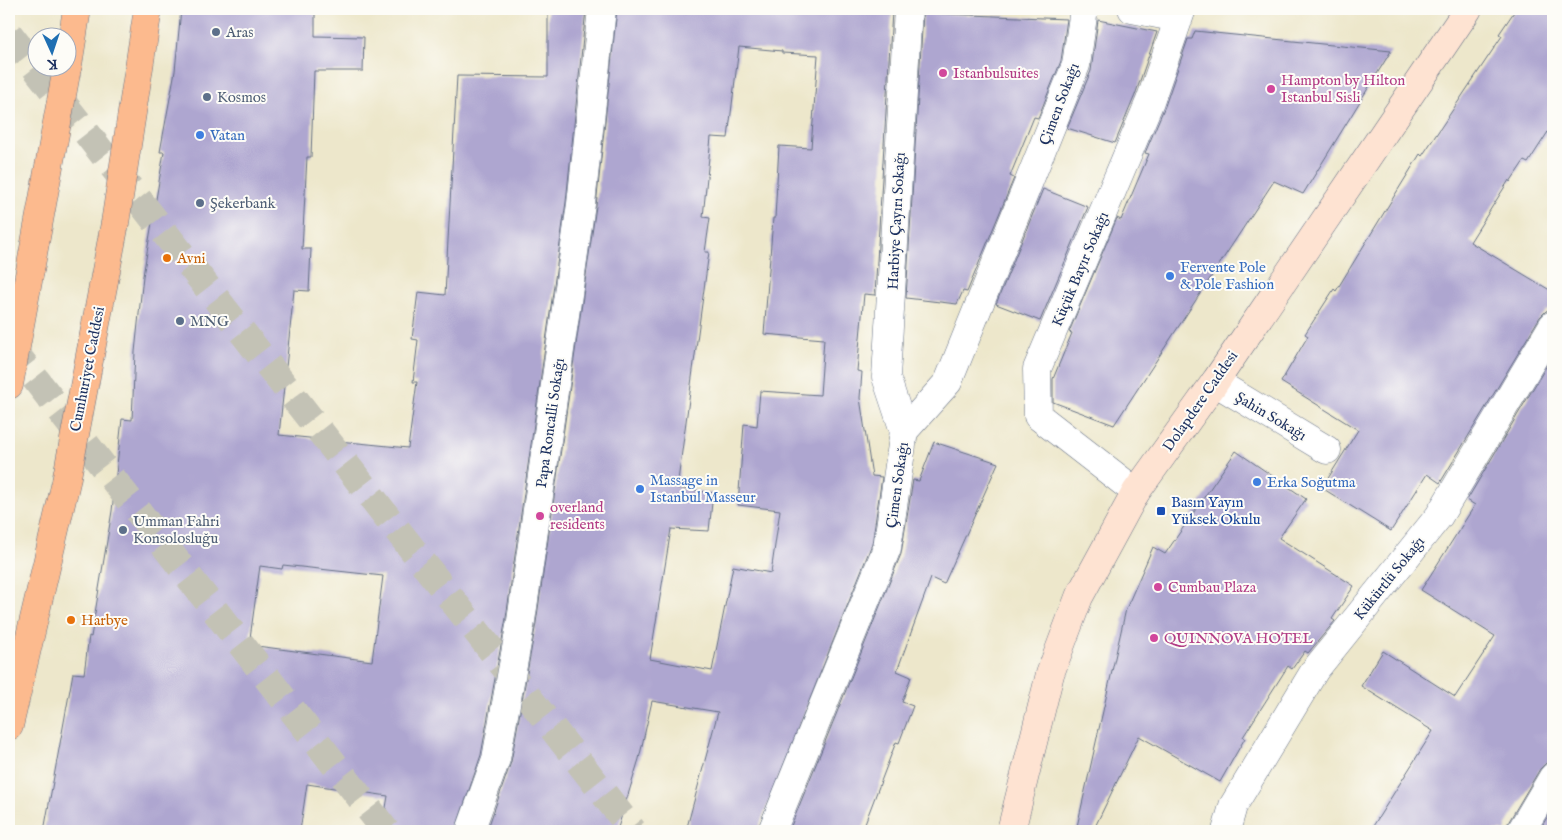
<svg xmlns="http://www.w3.org/2000/svg" width="1562" height="840" font-family="'IM FELL English',serif">
	<rect width="100%" height="100%" fill="#fdfcf7"/>
	<filter id="ink" filterUnits="userSpaceOnUse"><feTurbulence type="fractalNoise" baseFrequency=".02" numOctaves="2"/><feDisplacementMap in="SourceGraphic" scale="10" xChannelSelector="R" yChannelSelector="G"/><feConvolveMatrix kernelMatrix="1 2 1 2 8 2 1 2 1" color-interpolation-filters="sRGB"/></filter>
	<filter id="wash" filterUnits="userSpaceOnUse"><feTurbulence type="fractalNoise" baseFrequency=".0096" numOctaves="4" result="noise"/><feDisplacementMap in="SourceGraphic" scale="20" xChannelSelector="R" yChannelSelector="G"/><feGaussianBlur stdDeviation="1.12" result="paint"/><feColorMatrix in="noise" values="0 0 0 0 0 0 0 0 0 0 0 0 0 0 0 0 0 1.4 0 .05"/><feComposite in="paint" operator="in"/></filter>
	<g filter="url(#wash)">
		<rect width="100%" height="100%" fill="#ede7cb"/>
		<g id="blocks">
			<g fill="#aea6d0" fill-rule="evenodd">
				<path d="M181 9H315V36L364 37 363 71H314L311 157H307L302 249H311L309 291 294 290 279 435 408 448 417 382H413L418 340 412 339 418 292 445 295 457 76 548 77V9H586L566 202 506 618 481 755 455 831H382L388 796 307 784 300 831H44L73 673 84 674 89 636 91 637 112 511 122 419 132 420 135 352 143 276 164 152H160L175 71ZM283 565 383 576 372 661 249 645 260 566 282 569Z"/>
				<path d="M617 9H880V11H892L875 295 864 294 857 371 862 372 860 398 872 476 882 477 872 544 757 831H686L718 712 652 701 639 759 617 831H487L511 762 536 623 596 206ZM739 47 782 51V53L818 55 811 148 779 146 775 218H773L764 334 824 339 820 395 760 391 757 426 744 424 738 505 780 510 771 573 733 566 712 671 650 659 671 529 709 531 713 493 677 488 709 252H705L710 218 703 217 711 137 728 138Z"/>
				<polygon points="1516,9 1553,9 1553,124 1528,163 1524,161 1510,182 1509,180 1470,242 1553,292 1553,309 1546,311 1540,317 1440,483 1427,474 1391,531 1322,488 1358,430 1281,382 1308,336 1305,334 1334,289 1336,291 1420,154 1422,156 1502,36 1499,34"/>
				<polygon points="923,13 1067,19 1061,61 1038,118 1034,117 1010,176 1014,178 967,292 963,291 957,304 906,298"/>
				<polygon points="1098,20 1157,32 1135,95 1115,143 1067,128 1091,71"/>
				<polygon points="1195,31 1391,51 1303,194 1274,181 1114,425 1053,402 1053,379 1072,333 1069,332 1117,218 1121,220 1149,154 1145,153 1165,106 1188,39 1192,39"/>
				<polygon points="1043,189 1088,207 1040,321 996,304"/>
				<polygon points="1553,355 1553,761 1546,763 1540,769 1508,823 1505,831 1370,831 1433,731 1361,686 1383,651 1455,697 1495,636 1421,590 1475,505 1467,500"/>
				<polygon points="934,442 998,463 944,584 931,578 897,671 911,677 902,702 913,706 899,743 896,742 862,831 789,831 901,554 913,480 919,481"/>
				<polygon points="1236,451 1306,499 1279,538 1354,586 1332,619 1335,621 1308,653 1305,651 1292,669 1288,666 1243,737 1245,738 1220,782 1139,736 1093,831 1076,831 1126,609 1153,547 1165,554"/>
				<polygon points="1553,807 1553,831 1539,831"/>
			</g>
		</g>
	</g>
	<g filter="url(#ink)">
		<use href="#blocks" fill-opacity="0" stroke="#646f84" stroke-width="1"/>
		<g fill="none" stroke-linecap="round" stroke-linejoin="round">
			<g stroke="#c3c2b5" stroke-width="28" stroke-dasharray="28 14" stroke-linecap="butt">
				<polyline points="9,34 633,831"/>
				<polyline points="9,345 386,831"/>
			</g>
			<defs>
				<g id="minor">
					<polyline points="1132,9 1178,18"/>
					<polyline points="1215,382 1327,450"/>
					<polyline points="904,431 886,377 908,9"/>
					<polyline points="1136,492 1038,416 1037,369 1150,101 1182,9"/>
					<polyline points="470,831 496,759 521,621 581,204 602,9"/>
					<polyline points="772,831 887,548 904,431 948,382 1076,65 1084,9"/>
					<polyline points="1226,831 1233,806 1315,670 1439,516 1553,325"/>
					<polyline points="1521,831 1553,777"/>
				</g>
				<polyline id="secondary" points="1011,831 1050,674 1079,597 1136,492 1215,382 1468,9"/>
				<g id="primary">
					<polyline points="68,65 77,9"/>
					<polyline points="9,385 67,68"/>
					<polyline points="9,726 66,482 115,223 148,9"/>
				</g>
			</defs>
			<use href="#minor" stroke="#646f84" stroke-width="29"/>
			<use href="#secondary" stroke="#646f84" stroke-width="29"/>
			<use href="#primary" stroke="#646f84" stroke-width="29"/>
			<use href="#minor" stroke="#fff" stroke-width="28"/>
			<use href="#secondary" stroke="#fee3d2" stroke-width="28"/>
			<use href="#primary" stroke="#fcba8e" stroke-width="28"/>
		</g>
	</g>
	<g fill="#5c6f8a" stroke="#fdfcf7" stroke-width="2">
		<circle cx="216" cy="32" r="5"/>
		<circle cx="207" cy="97" r="5"/>
		<circle cx="200" cy="203" r="5"/>
		<circle cx="180" cy="321" r="5"/>
		<circle cx="123" cy="530" r="5"/>
	</g>
	<g fill="#d1479c" stroke="#fdfcf7" stroke-width="2">
		<circle cx="943" cy="73" r="5"/>
		<circle cx="1271" cy="89" r="5"/>
		<circle cx="540" cy="516" r="5"/>
		<circle cx="1158" cy="587" r="5"/>
		<circle cx="1154" cy="638" r="5"/>
	</g>
	<g fill="#3f7fe0" stroke="#fdfcf7" stroke-width="2">
		<circle cx="200" cy="135" r="5"/>
		<circle cx="1170" cy="276" r="5"/>
		<circle cx="1257" cy="482" r="5"/>
		<circle cx="640" cy="489" r="5"/>
	</g>
	<g fill="#e8710a" stroke="#fdfcf7" stroke-width="2">
		<circle cx="167" cy="258" r="5"/>
		<circle cx="71" cy="620" r="5"/>
	</g>
	<rect fill="#1a4fb4" stroke="#fdfcf7" stroke-width="2" x="1156" y="506" width="10" height="10" rx="2.5"/>
	<g text-anchor="middle" stroke-width="4" stroke-linejoin="round" paint-order="stroke">
		<g font-size="15" fill="#4e5e75" stroke="#fdfcf7" text-anchor="start">
			<text x="226" y="37">Aras</text>
			<text x="217" y="102">Kosmos</text>
			<text x="210" y="208">Şekerbank</text>
			<text x="190" y="326">MNG</text>
			<text x="133" y="526">Umman Fahri<tspan x="133" dy="17">Konsolosluğu</tspan></text>
		</g>
		<g font-size="15" fill="#b23c85" stroke="#fdfcf7" text-anchor="start">
			<text x="953" y="78">Istanbulsuites</text>
			<text x="1281" y="85">Hampton by Hilton<tspan x="1281" dy="17">Istanbul Sisli</tspan></text>
			<text x="550" y="512">overland<tspan x="550" dy="17">residents</tspan></text>
			<text x="1168" y="592">Cumbau Plaza</text>
			<text x="1164" y="643">QUINNOVA HOTEL</text>
		</g>
		<g font-size="15" fill="#1b2f5e" stroke="#fdfcf7">
			<text transform="translate(1059 104) rotate(-69)" y="5">Çimen Sokağı</text>
			<text transform="translate(896 221) rotate(-87)" y="5">Harbiye Çayırı Sokağı</text>
			<text transform="translate(1080 269) rotate(-67)" y="5">Küçük Bayır Sokağı</text>
			<text transform="translate(87 369) rotate(-79)" y="5">Cumhuriyet Caddesi</text>
			<text transform="translate(1200 401) rotate(-55)" y="5">Dolapdere Caddesi</text>
			<text transform="translate(1271 416) rotate(31)" y="5">Şahin Sokağı</text>
			<text transform="translate(550 423) rotate(-82)" y="5">Papa Roncalli Sokağı</text>
			<text transform="translate(897 485) rotate(-82)" y="5">Çimen Sokağı</text>
			<text transform="translate(1389 578) rotate(-51)" y="5">Kükürtlü Sokağı</text>
		</g>
		<g font-size="15" fill="#366cbe" stroke="#fdfcf7" text-anchor="start">
			<text x="210" y="140">Vatan</text>
			<text x="1180" y="272">Fervente Pole<tspan x="1180" dy="17">&amp; Pole Fashion</tspan></text>
			<text x="650" y="485">Massage in<tspan x="650" dy="17">Istanbul Masseur</tspan></text>
			<text x="1267" y="487">Erka Soğutma</text>
		</g>
		<g font-size="15" fill="#c56008" stroke="#fdfcf7" text-anchor="start">
			<text x="177" y="263">Avni</text>
			<text x="81" y="625">Harbye</text>
		</g>
		<g font-size="15" fill="#164399" stroke="#fdfcf7" text-anchor="start">
			<text x="1171" y="507">Basın Yayın<tspan x="1171" dy="17">Yüksek Okulu</tspan></text>
		</g>
	</g>
	<rect width="1562" height="840" fill="none" stroke="#fdfcf7" stroke-width="30"/>
	<g transform="translate(52 52) rotate(177)"><circle r="24" fill="#fdfcf7" stroke="#a3aaba"/>
	<path d="M0-4L9 19L0 12L-9 19Z" fill="#1f6fb2"/>
	<text y="-8" font-size="14" font-weight="bold" text-anchor="middle" fill="#1b2f5e">K</text>
	</g>
</svg>
